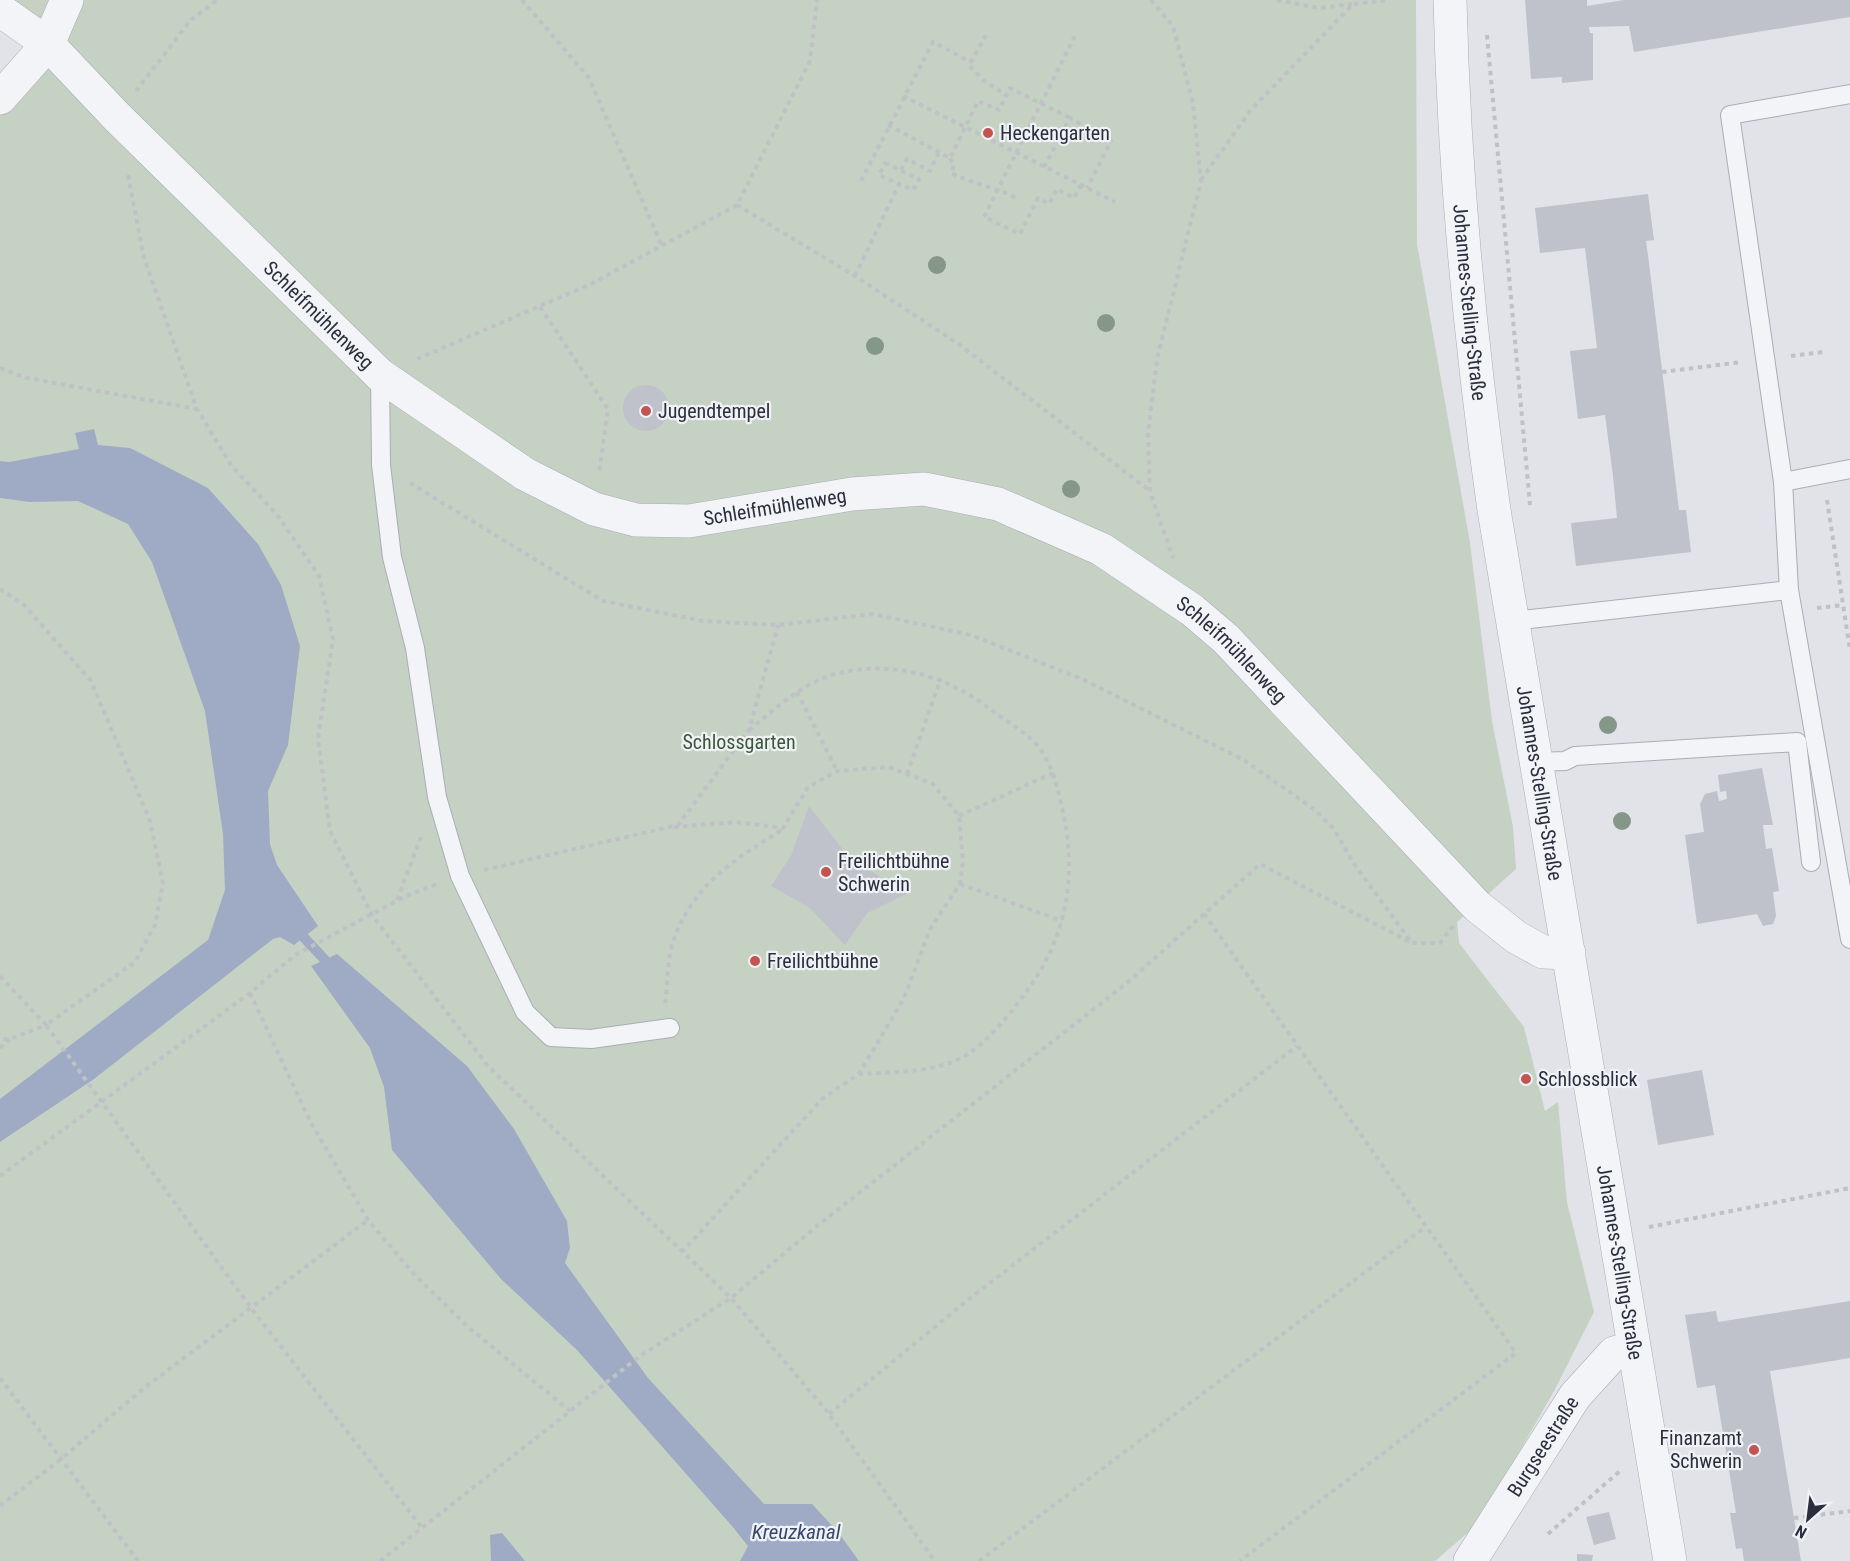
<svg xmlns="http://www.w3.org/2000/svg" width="1850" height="1561" font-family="'Roboto Condensed',sans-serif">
	<rect width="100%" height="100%" fill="#e1e3e8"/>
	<polygon fill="#c4d1c3" points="0,0 1416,0 1417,244 1470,543 1492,721 1513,827 1516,869 1457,922 1459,943 1524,1027 1545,1111 1558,1102 1567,1202 1594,1312 1554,1391 1478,1524 1435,1561 0,1561 0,97 45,44"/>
	<g fill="#9fabc5">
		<polygon points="94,429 98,445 130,448 208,488 258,544 281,585 300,646 288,745 268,791 270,844 277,865 318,926 294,945 280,937 273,939 94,1079 0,1142 0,1099 208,940 225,890 223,834 205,711 152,562 128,524 78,501 30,502 0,498 0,461 9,462 79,449 75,433"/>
		<polygon points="337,954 467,1066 514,1129 567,1221 570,1248 565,1263 648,1378 764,1504 812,1504 838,1532 859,1561 740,1561 748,1546 732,1526 577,1350 501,1279 392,1150 384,1087 370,1048 311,966"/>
		<polygon points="502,1533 525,1561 491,1561 490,1535"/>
	</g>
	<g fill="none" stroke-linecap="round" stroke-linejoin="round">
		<polyline stroke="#9fabc5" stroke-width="10" points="295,928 325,960"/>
	</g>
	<g fill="#bfc1cb">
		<polygon points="1525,0 1587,0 1587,6 1624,0 1850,0 1850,17 1634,52 1629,26 1589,27 1590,33 1593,33 1593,80 1562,83 1562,77 1531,79"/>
		<polygon points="1648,194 1654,240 1646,241 1649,263 1679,510 1686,510 1691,552 1576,566 1571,523 1617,518 1613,476 1605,415 1578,419 1570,351 1597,348 1585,248 1540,253 1535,208"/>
		<circle cx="646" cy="408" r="23"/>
		<polygon points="1762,768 1773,825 1763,825 1766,849 1772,848 1779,891 1773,892 1776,916 1773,924 1763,926 1757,914 1697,924 1685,835 1704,832 1700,804 1705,794 1717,791 1719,801 1727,799 1726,791 1720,792 1718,775"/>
		<polygon points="809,806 850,859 908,893 867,913 845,945 810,908 771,886 791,856"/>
		<polygon points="1702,1070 1714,1135 1658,1145 1647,1080"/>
		<polygon points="1850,1301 1850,1358 1770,1371 1801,1561 1744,1561 1742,1548 1736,1549 1730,1513 1736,1513 1715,1385 1697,1388 1685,1315 1716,1311 1718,1322"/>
		<polygon points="1609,1512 1616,1539 1594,1545 1586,1517"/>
		<polygon points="1577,1554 1593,1555 1592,1561 1577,1561"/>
	</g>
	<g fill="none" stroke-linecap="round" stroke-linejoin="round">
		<defs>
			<g id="lane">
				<polyline points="380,375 381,465 392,557 415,648 437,797 460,876 525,1012 551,1037 591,1039 670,1028"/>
				<polyline points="1783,482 1850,469"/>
				<polyline points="1789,590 1850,939"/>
				<polyline points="1513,621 1789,590 1783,482 1730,115 1850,94"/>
				<polyline points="1536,762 1565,761 1575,756 1797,742 1811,862"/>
			</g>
			<g id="street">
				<path id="s1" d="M1450 0C1454 171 1470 341 1494 510L1670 1561"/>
				<path id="s2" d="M0 10 48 44 117 117 380 375 525 474 594 509 636 520 689 521 852 494 924 489 998 504 1101 549 1192 610 1226 639 1477 906 1516 937 1543 952 1569 953"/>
				<polyline points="0,98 48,44 67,0"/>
				<path id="s3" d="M1470 1561 1575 1396 1614 1353 1633 1348"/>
			</g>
		</defs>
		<use href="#lane" stroke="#aaadb5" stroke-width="20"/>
		<use href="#street" stroke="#aaadb5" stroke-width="34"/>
		<g stroke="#bfc1c7" stroke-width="4" stroke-dasharray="4.5 4.5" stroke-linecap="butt">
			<polyline points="522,0 589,78 662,246"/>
			<polyline points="1151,0 1173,26 1193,103 1201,181 1157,359 1148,434 1150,492 1173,558"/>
			<polyline points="1277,0 1319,8 1352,4"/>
			<polyline points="986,35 969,65 983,80 1006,95"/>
			<polyline points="1487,35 1530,505"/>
			<polyline points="1075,36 984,217 1020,234 1038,198 1049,204 1057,189 1074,198 1081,185"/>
			<polyline points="136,91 190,21 217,0"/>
			<polyline points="903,96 1115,202"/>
			<polyline points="888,125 950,158 978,101 999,110 1010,88 1070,118 1072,115"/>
			<path d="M950 158 954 165 951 173C974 184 997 188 1019 199"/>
			<polygon points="885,163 919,179 913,190 879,175"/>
			<polyline points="1044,167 1070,118 1111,141 1087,188"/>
			<polyline points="901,170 907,159 930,171 939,152"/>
			<polyline points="128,175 144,258 197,409 231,465 278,516 319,576 333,639 318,738 330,831 372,915 488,1066 731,1298 829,1414 935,1561"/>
			<polyline points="1201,180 1250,111 1353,4 1389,0"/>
			<polyline points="861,181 933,42 971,62"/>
			<polyline points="737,205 855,276 960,345 1150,491"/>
			<polyline points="855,276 899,184"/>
			<polyline points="540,307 608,409 599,474"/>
			<polyline points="1791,356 1823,352"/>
			<polyline points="417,359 591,284 737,205 810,61 817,0"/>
			<polyline points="0,368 27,378 197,409"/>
			<polyline points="1662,372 1742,362"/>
			<polyline points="410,483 603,601 703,621 778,625 873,614 971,635 1082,679 1244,760 1315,810 1334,829 1354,864 1412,943 1440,943 1453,926"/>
			<polyline points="1827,500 1850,650"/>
			<polyline points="0,589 24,605 91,681 150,821 163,883 155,925 135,962 46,1025 251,1308 423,1529"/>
			<polyline points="1817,608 1843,605"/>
			<polyline points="797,692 837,771"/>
			<path d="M749 730C774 710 800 685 832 675 888 659 945 674 990 709 1005 720 1024 731 1037 745 1051 762 1056 782 1061 803 1079 876 1067 940 1021 999 1005 1020 985 1044 963 1057 933 1073 893 1072 860 1074"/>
			<polyline points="907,774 941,678"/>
			<polyline points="959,816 1053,773"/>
			<polyline points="674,827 736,822 783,828 808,787 837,771 889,767 933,784 959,816 963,862 960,884 930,929 904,998 859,1074 822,1099 683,1251"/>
			<polyline points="484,870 678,825 749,730 778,625"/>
			<polyline points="960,884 1062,921"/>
			<polyline points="397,900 421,837"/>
			<polyline points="1204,914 1516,1353 1240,1561"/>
			<polyline points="0,976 46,1025 10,1039 0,1039"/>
			<polyline points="250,993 310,1121 368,1220 413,1273 468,1327 570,1411"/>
			<path d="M665 1003C668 983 667 958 674 939 694 883 736 859 783 829"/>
			<polyline points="0,1048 10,1039"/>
			<polyline points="0,1176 250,993 295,955 406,896 437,884"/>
			<polyline points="1649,1227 1850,1188"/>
			<polyline points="0,1378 138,1561"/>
			<polyline points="829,1414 969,1299 1297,1046"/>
			<polyline points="0,1506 61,1459 144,1388 368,1220"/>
			<polyline points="1794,1518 1850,1511"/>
			<polyline points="1548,1534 1621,1470"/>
			<polyline points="380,1561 640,1356 731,1298 817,1226 1127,983 1260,864 1412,943"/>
			<polyline points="979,1561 1424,1228"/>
		</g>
		<use href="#lane" stroke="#f3f4f7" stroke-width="18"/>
		<use href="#street" stroke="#f3f4f7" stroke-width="33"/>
	</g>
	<g fill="#859788">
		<circle cx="937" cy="265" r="9"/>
		<circle cx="1106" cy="323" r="9"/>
		<circle cx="875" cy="346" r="9"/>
		<circle cx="1071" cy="489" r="9"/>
		<circle cx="1608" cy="725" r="9"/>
		<circle cx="1622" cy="821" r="9"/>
	</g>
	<g fill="#c25451" stroke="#f0f2f6" stroke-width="2">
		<circle cx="988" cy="133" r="6"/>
		<circle cx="646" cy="411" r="6"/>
		<circle cx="826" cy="872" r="6"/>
		<circle cx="755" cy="961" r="6"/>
		<circle cx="1526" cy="1079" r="6"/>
		<circle cx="1754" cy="1450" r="6"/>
	</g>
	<g text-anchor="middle" stroke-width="4.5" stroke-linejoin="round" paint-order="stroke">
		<g font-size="20" fill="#2b2e3e" stroke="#f0f2f6" text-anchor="start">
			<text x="1000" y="140">Heckengarten</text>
			<text x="658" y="418">Jugendtempel</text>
			<text x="838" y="868">Freilichtbühne<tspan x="838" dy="23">Schwerin</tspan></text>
			<text x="767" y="968">Freilichtbühne</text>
			<text x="1538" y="1086">Schlossblick</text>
			<text x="1742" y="1445" text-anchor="end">Finanzamt<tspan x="1742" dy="23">Schwerin</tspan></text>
		</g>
		<g font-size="20" fill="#2b2e3e" stroke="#f0f2f6">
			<text dy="7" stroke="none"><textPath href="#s1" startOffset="303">Johannes-Stelling-Straße</textPath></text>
			<text dy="7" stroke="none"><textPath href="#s2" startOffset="442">Schleifmühlenweg</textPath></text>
			<text dy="7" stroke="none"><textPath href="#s2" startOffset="964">Schleifmühlenweg</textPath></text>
			<text dy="7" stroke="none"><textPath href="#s2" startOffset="1468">Schleifmühlenweg</textPath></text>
			<text dy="7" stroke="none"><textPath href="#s1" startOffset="789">Johannes-Stelling-Straße</textPath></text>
			<text dy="7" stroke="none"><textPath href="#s1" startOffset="1275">Johannes-Stelling-Straße</textPath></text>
			<text dy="7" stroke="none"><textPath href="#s3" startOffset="136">Burgseestraße</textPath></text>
		</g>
		<g font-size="20" fill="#3a5939" stroke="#f0f2f6">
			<text x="739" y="749">Schlossgarten</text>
		</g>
		<g font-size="21" font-style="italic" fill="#38476f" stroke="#f0f2f6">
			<text x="796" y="1539">Kreuzkanal</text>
		</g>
	</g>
	<g transform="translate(1808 1519) rotate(208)" stroke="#f0f2f6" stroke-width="4.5" paint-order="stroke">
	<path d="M0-4.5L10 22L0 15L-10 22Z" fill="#2b2e3e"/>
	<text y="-9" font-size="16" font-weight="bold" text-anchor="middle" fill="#2b2e3e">N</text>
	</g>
</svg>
